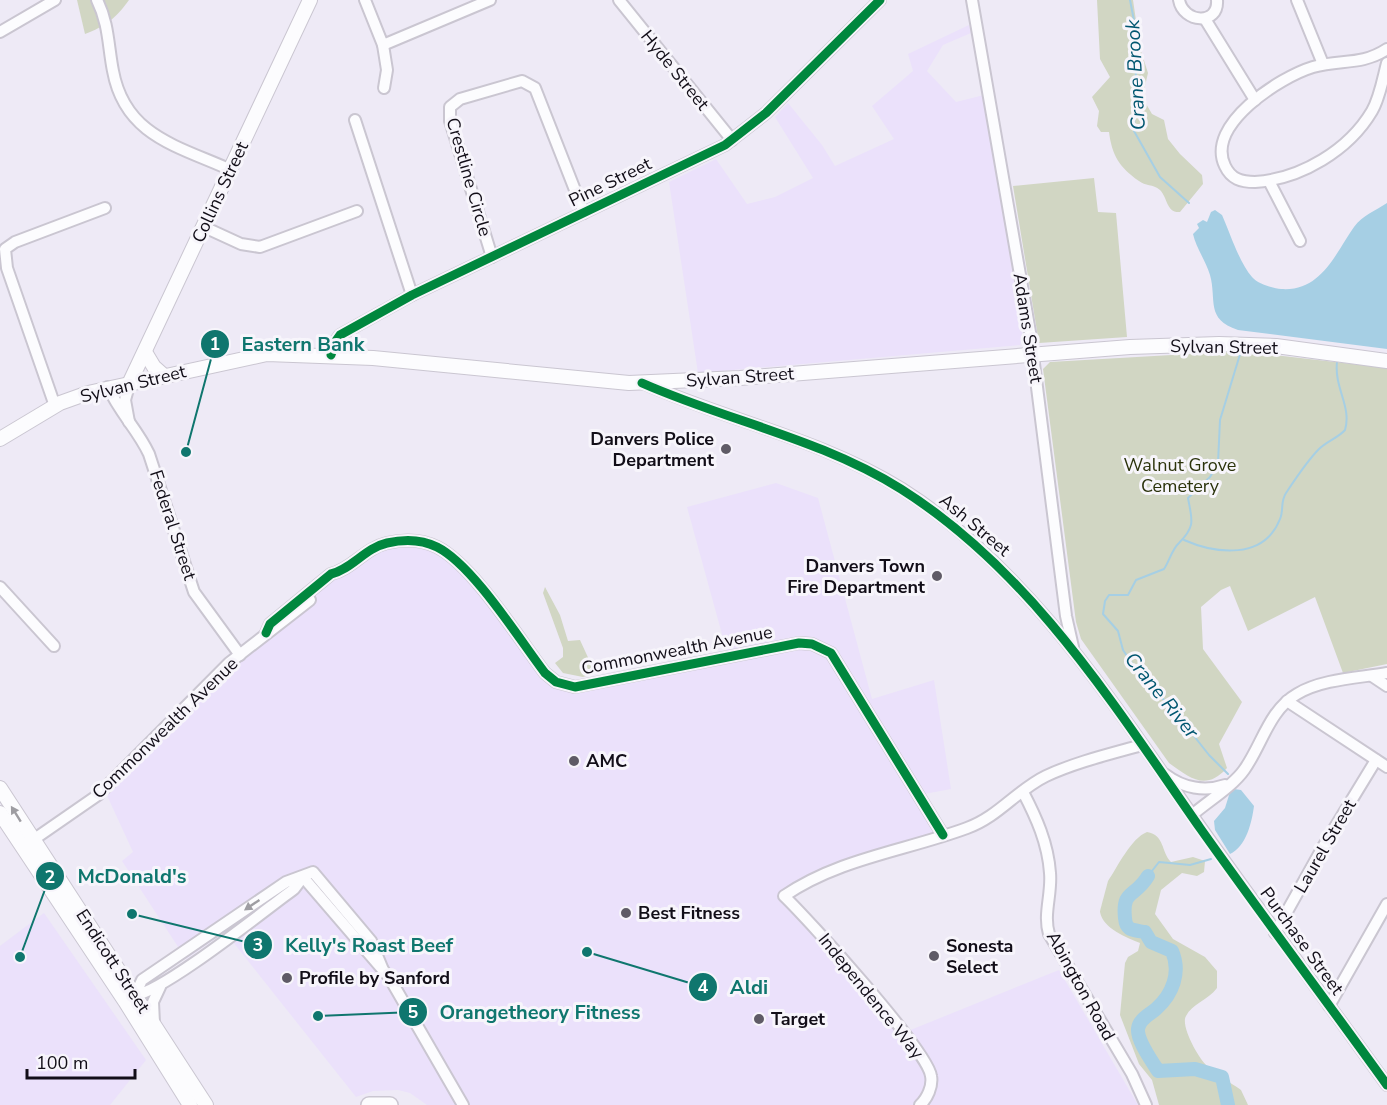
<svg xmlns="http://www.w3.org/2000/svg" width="1387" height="1105" font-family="'Nunito Sans',sans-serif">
	<rect width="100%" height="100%" fill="#eeeaf6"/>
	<g fill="#ebe1fb">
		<polygon points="969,25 971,33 943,45 927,71 956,102 984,95 1023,337 1020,345 698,373 669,182 716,159 747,204 775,197 813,178 775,117 788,103 822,145 835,166 894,139 872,106 913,71 908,54"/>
		<polygon points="776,483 818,498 872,699 934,680 951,789 919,795 943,835 872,855 784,896 903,1033 1059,970 1138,1105 427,1105 410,1093 398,1090 373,1091 356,1097 225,932 186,959 122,861 133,852 104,789 174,718 350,564 404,540 451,556 545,673 575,687 728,656 687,507"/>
		<polygon points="44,913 146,1060 110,1105 0,1105 0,946"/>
	</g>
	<g fill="#d1d6c3">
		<path d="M77 0H129C116 18 106 26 85 34Z"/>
		<path d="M1097 0H1133L1140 48 1148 73 1144 90 1145 102 1152 114 1164 120 1168 139 1180 154 1202 175 1203 184 1180 212C1166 213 1168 198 1160 190 1153 184 1145 186 1139 181 1119 167 1112 155 1109 132H1101L1097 126 1099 111 1092 97 1110 77 1100 59Z"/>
		<polygon points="1094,178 1098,212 1116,213 1127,337 1039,343 1013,186"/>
		<path d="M1241 351 1387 368V664L1343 673 1315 597 1248 631 1230 586 1221 590 1201 607 1203 649 1242 702 1219 744 1227 768C1206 791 1191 779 1169 763L1081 639 1076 622 1043 369 1050 362Z"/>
		<polygon points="545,587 560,615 568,641 580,640 591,664 616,662 619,667 583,677 563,673 555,663 563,657 563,648 543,593"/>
		<path d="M1147 832C1165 835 1161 852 1171 862L1193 857 1205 861 1204 872 1197 876 1182 873 1161 890 1155 914 1173 939 1205 957 1217 971V988C1208 1000 1192 1004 1186 1016 1180 1026 1199 1059 1207 1066 1216 1075 1230 1082 1241 1090L1248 1105H1159L1152 1080 1139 1064 1120 1015 1125 963 1128 957 1138 951 1140 943C1128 938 1103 929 1100 912 1100 911 1107 885 1108 881 1117 868 1131 838 1147 832Z"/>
	</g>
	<g fill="#a6cfe4">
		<path d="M1387 203V349L1238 330C1205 319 1217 300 1210 275 1206 261 1196 248 1193 234L1199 228 1197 224 1203 220 1207 222 1211 212 1215 210 1222 215C1230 233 1239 262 1252 277 1258 284 1272 288 1281 289 1321 292 1335 254 1354 227 1363 215 1375 211 1387 203Z"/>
		<path d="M1234 789 1241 790 1254 806C1252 822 1246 847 1230 854L1215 830 1214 821 1225 808 1230 792Z"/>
	</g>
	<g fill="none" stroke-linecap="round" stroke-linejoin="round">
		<g stroke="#a6cfe4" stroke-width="2">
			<polyline points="1130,0 1137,36 1134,131 1160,177 1189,203"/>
			<path d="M1184 540C1216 554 1264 560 1280 519 1284 510 1280 502 1286 493 1296 478 1307 461 1319 449 1327 441 1338 438 1345 430 1352 407 1334 388 1337 362"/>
			<path d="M1228 774 1209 755 1175 712 1135 668 1123 650 1118 631 1103 614 1105 601 1109 595H1128L1136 580 1164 569C1169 562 1172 549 1179 543 1196 526 1192 520 1188 498L1210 477 1218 463 1220 420 1241 351"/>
			<polyline points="1148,876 1159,862 1190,865 1211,859"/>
		</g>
		<path stroke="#a6cfe4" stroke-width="14" d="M1148 876C1135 898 1122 889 1125 918 1126 931 1133 930 1145 932L1151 942 1172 951C1181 972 1173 994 1156 1009 1149 1015 1139 1019 1138 1029 1137 1041 1152 1061 1158 1071L1195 1069 1222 1077 1228 1105"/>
		<defs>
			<g id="minor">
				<path d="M97 0C109 24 108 46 113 71 125 136 178 146 231 170"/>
				<polyline points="365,0 383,45 490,0"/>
				<polyline points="619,0 732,140"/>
				<polyline points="972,0 1030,332 1066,616 1073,647"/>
				<path d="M1179 0C1183 23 1219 26 1217 0"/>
				<polyline points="1297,0 1323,64"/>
				<polyline points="1205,19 1255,100"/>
				<polyline points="0,32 55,0"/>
				<polyline points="383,45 387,70 384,88"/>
				<path d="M1387 49C1361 66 1341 59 1313 67 1280 77 1205 125 1225 166 1231 179 1241 182 1255 182 1301 179 1349 150 1372 111 1380 97 1383 78 1387 63"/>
				<polyline points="355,120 412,295"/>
				<polyline points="1269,181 1300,241"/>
				<polyline points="204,227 241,244 260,247 357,211"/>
				<polyline points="492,257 450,121 450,107 460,99 522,81 535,88 584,213"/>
				<polyline points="331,355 335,342 340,335 412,295 725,145 766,113 880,0"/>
				<path d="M643 383C729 421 821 439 902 489 1031 571 1114 705 1201 828 1262 914 1325 999 1387 1085"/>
				<path d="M108 387C119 412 138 430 149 454L194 592 240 655"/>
				<polyline points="55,406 7,268 5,249 15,242 105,208"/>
				<polyline points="129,422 125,400 130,382"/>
				<polyline points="0,587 54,646"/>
				<path d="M266 633 270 624 331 574C352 569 365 548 387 543 404 539 421 539 437 547 473 565 519 639 545 673L556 682 575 687 799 643 812 644 831 653 943 835"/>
				<polyline points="1372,676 1387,686"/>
				<polyline points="1287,701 1387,767"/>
				<path d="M1166 775C1183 788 1205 792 1225 785"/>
				<path d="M1023 792C1036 817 1048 843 1050 873 1052 894 1043 914 1049 934L1132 1074 1146 1105"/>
				<path d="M1192 815C1208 801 1232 787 1244 770 1262 745 1269 710 1297 694 1322 679 1358 678 1387 673"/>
				<polyline points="33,840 98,795 229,663 310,600"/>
				<path d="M303 877 294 889C265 910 163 992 135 995L142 980 286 882 313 872 371 941 383 970"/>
				<polyline points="303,877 389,977 463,1105"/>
				<polyline points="1275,933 1323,847 1376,760"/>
				<polyline points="1329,1006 1387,904"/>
				<polyline points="154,1023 153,1002 160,987"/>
				<path d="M920 1105C927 1099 933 1086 931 1076 928 1051 808 919 784 896 840 858 905 851 967 828 998 817 1017 790 1046 776 1076 762 1110 754 1142 745"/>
			</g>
			<g id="major">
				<polyline points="145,352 154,367 163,375"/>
				<polyline points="130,382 310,0"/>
				<polyline points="0,439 60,403 88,393 267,354 373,358 629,383 740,378 1130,347 1219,344 1276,346 1387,361"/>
				<polyline points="0,788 206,1105"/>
				<polyline points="0,813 125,1001 190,1105"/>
			</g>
			<polyline id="highway" points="369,1105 390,1105"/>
		</defs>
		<use href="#minor" stroke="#cac6d1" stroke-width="14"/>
		<use href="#major" stroke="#cac6d1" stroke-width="16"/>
		<use href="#highway" stroke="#cac6d1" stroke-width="18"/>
		<use href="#minor" stroke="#fcfcfe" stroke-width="10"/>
		<use href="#major" stroke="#fcfcfe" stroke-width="14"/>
		<use href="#highway" stroke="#fcfcfe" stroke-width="15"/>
		<defs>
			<g id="cycleway">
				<polyline points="331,355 335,342 340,335 412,295 725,145 766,113 880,0"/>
				<path d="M642 383C728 421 821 439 901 489 1031 571 1114 705 1200 828 1261 914 1325 999 1387 1085"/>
				<path d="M266 633 270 624 331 574C352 569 365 548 387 543 404 539 421 539 437 547 473 565 519 639 545 673L556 682 575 687 799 643 812 644 831 653 943 835"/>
			</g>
		</defs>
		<use href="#cycleway" stroke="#f7f5fb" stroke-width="13"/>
		<use href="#cycleway" stroke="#00873e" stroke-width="9"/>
	</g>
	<defs><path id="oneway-solid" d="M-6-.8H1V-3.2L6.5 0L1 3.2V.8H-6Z" transform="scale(1.5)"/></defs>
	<g fill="#9e9da2">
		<use href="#oneway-solid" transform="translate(16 814) rotate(-122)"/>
		<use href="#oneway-solid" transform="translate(252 905) rotate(146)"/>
	</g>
	<g fill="#5f5b66" stroke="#f7f5fb" stroke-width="2">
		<circle cx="726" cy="449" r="6"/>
		<circle cx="937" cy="576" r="6"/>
		<circle cx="574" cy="761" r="6"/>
		<circle cx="626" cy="913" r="6"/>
		<circle cx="934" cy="956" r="6"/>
		<circle cx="287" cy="978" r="6"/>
		<circle cx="759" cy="1019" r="6"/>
	</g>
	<g text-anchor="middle" stroke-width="6" stroke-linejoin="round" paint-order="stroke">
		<g font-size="18" fill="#120e18" stroke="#f7f5fb">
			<text transform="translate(675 70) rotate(51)" y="6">Hyde Street</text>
			<text transform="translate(469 177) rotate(74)" y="6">Crestline Circle</text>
			<text transform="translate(610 182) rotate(-26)" y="6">Pine Street</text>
			<text transform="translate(220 192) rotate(-65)" y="6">Collins Street</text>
			<text transform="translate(1028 328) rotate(81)" y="6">Adams Street</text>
			<text transform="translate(1224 347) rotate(1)" y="6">Sylvan Street</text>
			<text transform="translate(740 377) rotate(-4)" y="6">Sylvan Street</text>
			<text transform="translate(133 384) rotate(-14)" y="6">Sylvan Street</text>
			<text transform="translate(173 525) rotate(72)" y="6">Federal Street</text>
			<text transform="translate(975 525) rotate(40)" y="6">Ash Street</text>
			<text transform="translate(677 650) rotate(-11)" y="6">Commonwealth Avenue</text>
			<text transform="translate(165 728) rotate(-44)" y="6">Commonwealth Avenue</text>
			<text transform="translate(1325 846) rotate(-60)" y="6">Laurel Street</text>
			<text transform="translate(1302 941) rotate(54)" y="6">Purchase Street</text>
			<text transform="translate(113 961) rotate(57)" y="6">Endicott Street</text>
			<text transform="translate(1081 986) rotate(61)" y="6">Abington Road</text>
			<text transform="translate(871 996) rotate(51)" y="6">Independence Way</text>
		</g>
		<g font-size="18" font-weight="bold" fill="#120e18" stroke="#f7f5fb" text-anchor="start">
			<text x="714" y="445" text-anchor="end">Danvers Police<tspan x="714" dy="21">Department</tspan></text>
			<text x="925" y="572" text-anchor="end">Danvers Town<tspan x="925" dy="21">Fire Department</tspan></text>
			<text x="586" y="767">AMC</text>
			<text x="638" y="919">Best Fitness</text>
			<text x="946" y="952">Sonesta<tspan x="946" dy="21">Select</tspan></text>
			<text x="299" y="984">Profile by Sanford</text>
			<text x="771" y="1025">Target</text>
		</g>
		<g font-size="18" fill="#2b330b" stroke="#f7f5fb">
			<text x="1180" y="471">Walnut Grove<tspan x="1180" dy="21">Cemetery</tspan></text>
		</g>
		<g font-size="20" font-style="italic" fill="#005670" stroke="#f7f5fb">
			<text transform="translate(1135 75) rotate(-93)" y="7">Crane Brook</text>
			<text transform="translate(1162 695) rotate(51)" y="7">Crane River</text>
		</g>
	</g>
	<path fill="none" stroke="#0f766e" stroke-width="2" d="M186 452L215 344M20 957L50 876M132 914L258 945M587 952L703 987M318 1016L413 1012"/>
	<g fill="#0f766e" stroke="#f7f5fb" stroke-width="2">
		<circle cx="186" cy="452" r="6"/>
		<circle cx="20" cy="957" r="6"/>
		<circle cx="132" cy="914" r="6"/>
		<circle cx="587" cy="952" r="6"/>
		<circle cx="318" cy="1016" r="6"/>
		<circle cx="215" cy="344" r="15"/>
		<circle cx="50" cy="876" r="15"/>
		<circle cx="258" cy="945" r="15"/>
		<circle cx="703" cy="987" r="15"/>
		<circle cx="413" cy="1012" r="15"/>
	</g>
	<g font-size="18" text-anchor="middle" font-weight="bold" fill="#fff">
		<text x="215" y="350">1</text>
		<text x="50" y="883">2</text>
		<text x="258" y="951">3</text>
		<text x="703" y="993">4</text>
		<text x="413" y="1018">5</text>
	</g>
	<g font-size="20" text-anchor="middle" font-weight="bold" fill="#0f766e" stroke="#f7f5fb" stroke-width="6" stroke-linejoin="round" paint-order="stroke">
		<text x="303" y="351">Eastern Bank</text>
		<text x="132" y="883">McDonald's</text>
		<text x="369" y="952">Kelly's Roast Beef</text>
		<text x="749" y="994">Aldi</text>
		<text x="540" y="1019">Orangetheory Fitness</text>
	</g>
	<path d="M27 1069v9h108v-9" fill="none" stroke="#120e18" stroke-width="3"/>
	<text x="36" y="1069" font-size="18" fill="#120e18" stroke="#f7f5fb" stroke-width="4.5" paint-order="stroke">100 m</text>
</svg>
